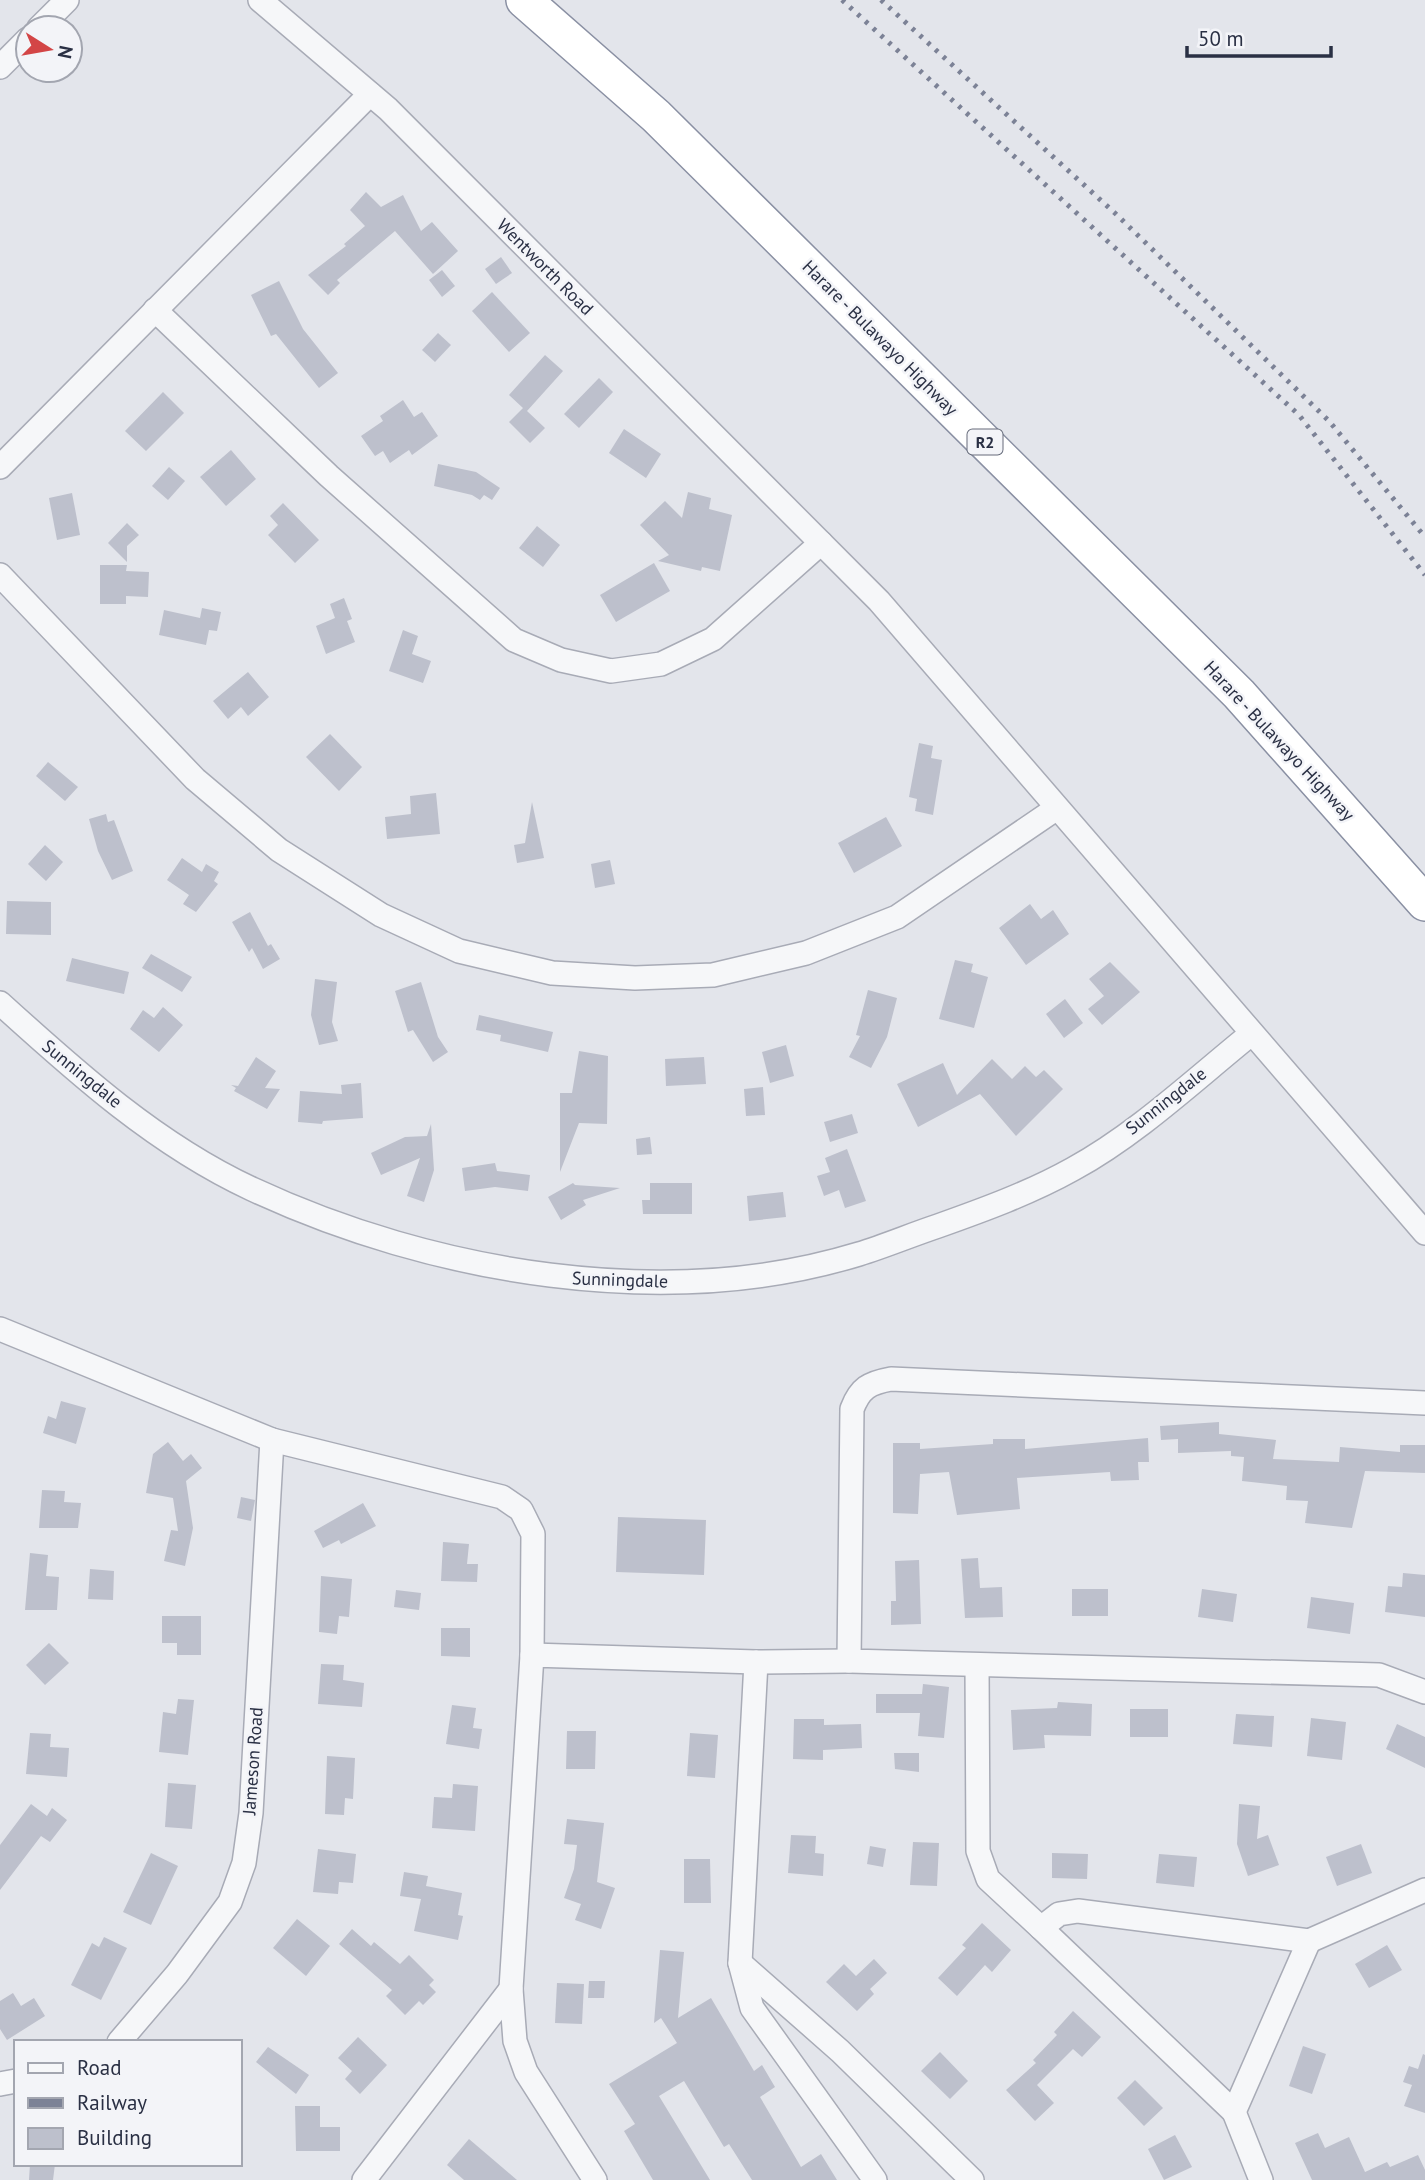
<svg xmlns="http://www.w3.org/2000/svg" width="1425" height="2180" font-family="'PT Sans',sans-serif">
	<rect width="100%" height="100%" fill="#e3e5eb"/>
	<g fill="#bdc0cc">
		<polygon points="366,192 381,207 403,195 421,231 432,222 458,251 433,274 395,231 337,280 340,283 328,295 308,275 346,246 344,244 365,226 350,210"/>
		<polygon points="501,257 512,273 496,284 485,269"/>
		<polygon points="442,270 455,286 442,297 429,280"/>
		<polygon points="279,281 303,329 338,373 319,388 276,334 271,336 251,295"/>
		<polygon points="492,292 530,333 509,352 472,311"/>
		<polygon points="438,333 451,345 435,362 422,350"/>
		<polygon points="545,355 563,371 527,411 545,428 530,443 509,422 523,408 509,395"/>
		<polygon points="599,378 613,392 579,428 564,414"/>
		<polygon points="163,392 184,413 146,451 125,431"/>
		<polygon points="403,400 414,417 422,412 438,436 412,455 409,450 390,463 383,451 375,456 361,436 383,421 380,416"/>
		<polygon points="624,429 661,454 646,478 609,453"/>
		<polygon points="231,450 256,479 226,506 200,477"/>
		<polygon points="438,464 476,472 500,488 492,500 484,495 480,500 472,495 434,486"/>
		<polygon points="169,467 185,481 168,500 152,486"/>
		<polygon points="688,492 711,498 709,509 732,515 720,571 702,567 701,571 658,561 669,555 640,525 665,501 682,518"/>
		<polygon points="72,493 80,535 57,540 49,498"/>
		<polygon points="283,503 319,540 295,563 268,535 278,525 270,516"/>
		<polygon points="127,523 139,535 127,546 127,562 108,543"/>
		<polygon points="537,526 560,545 543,567 519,548"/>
		<polygon points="654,563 670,591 616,622 600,595"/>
		<polygon points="100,565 127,565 126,571 149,572 148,597 126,596 126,604 100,604"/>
		<polygon points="344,598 352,619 347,621 355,642 326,654 316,626 335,618 330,604"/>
		<polygon points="202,608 221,612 217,631 209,630 206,645 159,635 164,610 200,618"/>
		<polygon points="403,630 418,636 412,654 431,661 423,683 389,671"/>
		<polygon points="248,672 269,697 248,716 241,707 228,719 213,701"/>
		<polygon points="330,734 362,767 339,791 306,757"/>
		<polygon points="919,743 933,746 931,758 942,760 933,815 915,811 917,799 909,797"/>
		<polygon points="48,762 78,787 65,801 36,776"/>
		<polygon points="436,793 440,834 387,839 385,817 411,814 410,796"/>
		<polygon points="532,802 544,858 517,863 514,845 525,843"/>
		<polygon points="106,814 108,822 114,820 133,871 112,880 98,851 89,819"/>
		<polygon points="886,817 902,846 854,873 838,843"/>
		<polygon points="45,845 63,862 46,881 28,864"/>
		<polygon points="182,858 202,872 206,864 219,872 214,881 218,884 196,912 183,904 189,895 167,880"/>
		<polygon points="610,860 615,884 595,888 591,864"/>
		<polygon points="7,901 51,902 51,935 6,934"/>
		<polygon points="1030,904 1041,919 1053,910 1069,934 1026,965 999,928"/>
		<polygon points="250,912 268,946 271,944 280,959 263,969 252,948 249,952 232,922"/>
		<polygon points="151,954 192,977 182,992 142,968"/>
		<polygon points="72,958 129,972 124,994 66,981"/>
		<polygon points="955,960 973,964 971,972 988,977 974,1028 939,1019"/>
		<polygon points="1110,962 1140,992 1102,1025 1088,1009 1104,996 1089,979"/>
		<polygon points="315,979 337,982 332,1022 338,1041 319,1045 311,1015"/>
		<polygon points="421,982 438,1037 448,1052 433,1062 413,1030 408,1032 395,991"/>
		<polygon points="868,990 897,998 887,1037 871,1068 849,1057 860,1036 856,1035"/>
		<polygon points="1065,999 1083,1023 1064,1038 1046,1014"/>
		<polygon points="163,1007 183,1025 159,1052 130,1029 143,1010 154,1018"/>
		<polygon points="479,1015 553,1032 548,1052 500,1041 501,1035 476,1030"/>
		<polygon points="786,1045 794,1076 770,1083 762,1052"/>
		<polygon points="579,1051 608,1056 607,1124 579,1123 560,1172 560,1093 572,1093"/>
		<polygon points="256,1057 276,1071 265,1088 280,1089 267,1109 234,1091 236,1088 231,1085 238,1086"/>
		<polygon points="704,1057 706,1084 666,1086 665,1059"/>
		<polygon points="992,1059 1012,1079 1025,1066 1036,1077 1044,1070 1063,1089 1016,1136 980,1094 918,1127 897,1084 943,1063 957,1095"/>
		<polygon points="361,1083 363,1118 323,1121 322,1124 298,1122 300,1091 342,1094 341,1085"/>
		<polygon points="763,1087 765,1115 746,1116 744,1089"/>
		<polygon points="852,1114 858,1133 830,1142 824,1122"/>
		<polygon points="431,1124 434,1170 424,1202 407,1196 420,1158 381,1175 371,1153 405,1137 427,1136"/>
		<polygon points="650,1137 652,1154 637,1155 636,1139"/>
		<polygon points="847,1149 866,1201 845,1208 839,1190 824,1196 817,1176 830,1172 825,1158"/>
		<polygon points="495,1163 497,1171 530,1175 528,1191 495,1187 465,1191 462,1168"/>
		<polygon points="573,1183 575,1185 620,1188 583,1200 586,1205 561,1220 548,1197"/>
		<polygon points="650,1183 692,1183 692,1214 643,1214 642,1200 650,1200"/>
		<polygon points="783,1192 786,1217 749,1221 747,1196"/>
		<polygon points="61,1401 86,1408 76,1444 43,1433 48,1416 56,1419"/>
		<polygon points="1219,1422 1219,1434 1276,1440 1273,1459 1339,1462 1340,1447 1400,1452 1400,1445 1425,1445 1425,1473 1365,1471 1352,1528 1305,1523 1308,1501 1286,1500 1287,1486 1242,1481 1244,1457 1231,1456 1231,1451 1178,1453 1178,1439 1161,1440 1160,1426"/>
		<polygon points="1148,1438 1149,1462 1138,1462 1139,1480 1111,1481 1110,1472 1017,1478 1020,1509 957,1515 949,1472 920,1474 918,1514 893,1513 893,1443 920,1443 920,1449 993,1444 993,1439 1025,1439 1025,1449"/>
		<polygon points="168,1442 183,1461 191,1454 202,1468 186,1481 193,1528 185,1566 164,1561 171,1530 178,1531 173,1498 146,1493 153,1454"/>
		<polygon points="42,1490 65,1491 64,1502 81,1503 78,1528 39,1528"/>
		<polygon points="241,1497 255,1500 251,1521 237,1518"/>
		<polygon points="363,1503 376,1526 341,1544 339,1540 323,1548 314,1531"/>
		<polygon points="618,1517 706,1520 704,1575 616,1572"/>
		<polygon points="443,1542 469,1544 467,1564 478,1564 477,1582 441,1581"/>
		<polygon points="30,1553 48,1555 46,1576 59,1577 57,1610 25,1610"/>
		<polygon points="978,1558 980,1588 1002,1587 1003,1617 965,1618 961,1559"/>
		<polygon points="919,1560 921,1624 891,1625 891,1601 896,1601 895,1561"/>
		<polygon points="90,1569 114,1571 113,1600 88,1599"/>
		<polygon points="1403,1573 1425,1575 1425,1617 1385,1612 1388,1586 1402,1587"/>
		<polygon points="321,1576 352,1579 349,1617 339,1616 337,1634 319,1632"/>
		<rect x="1072" y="1589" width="36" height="27"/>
		<polygon points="1202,1589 1237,1594 1233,1622 1198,1617"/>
		<polygon points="396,1590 421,1593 419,1610 394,1607"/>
		<polygon points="1311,1597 1354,1603 1350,1634 1307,1628"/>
		<polygon points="162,1616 201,1616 201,1655 177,1655 177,1643 162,1643"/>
		<polygon points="441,1628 470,1628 470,1657 441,1656"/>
		<polygon points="49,1643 69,1663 45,1685 26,1665"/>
		<polygon points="321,1664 344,1665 343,1680 364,1683 362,1707 318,1704"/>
		<polygon points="923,1684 949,1687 944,1738 918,1736 920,1713 876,1713 876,1694 922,1694"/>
		<polygon points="178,1699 194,1700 188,1755 159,1752 163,1712 176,1714"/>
		<polygon points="1058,1702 1092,1704 1091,1736 1044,1735 1045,1748 1013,1750 1011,1710 1057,1708"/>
		<polygon points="452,1705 476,1708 473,1728 482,1729 479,1749 446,1744"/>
		<rect x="1130" y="1709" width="38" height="28"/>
		<polygon points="1236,1714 1274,1716 1272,1747 1233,1744"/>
		<polygon points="1311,1718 1346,1722 1342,1760 1307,1756"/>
		<polygon points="794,1719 824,1719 824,1725 861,1724 862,1748 823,1750 823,1760 793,1759"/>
		<polygon points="1397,1724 1425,1737 1425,1768 1386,1749"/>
		<polygon points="567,1731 596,1731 595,1769 566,1769"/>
		<polygon points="30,1733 51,1734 50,1747 69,1748 67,1777 26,1774"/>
		<polygon points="690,1733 718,1735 715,1778 687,1776"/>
		<polygon points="894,1753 919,1753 919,1772 895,1769"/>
		<polygon points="327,1756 355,1758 353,1799 345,1798 344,1815 325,1814"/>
		<polygon points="168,1783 196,1785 192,1829 165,1827"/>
		<polygon points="453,1784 478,1786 475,1831 432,1828 434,1797 452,1798"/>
		<polygon points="31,1804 47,1816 52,1808 67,1820 50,1842 41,1836 0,1890 0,1845"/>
		<polygon points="1239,1804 1260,1806 1257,1839 1268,1835 1279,1865 1248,1876 1237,1844"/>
		<polygon points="567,1819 604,1823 597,1882 615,1888 601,1929 575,1920 581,1904 564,1898 574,1869 577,1845 564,1844"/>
		<polygon points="791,1835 816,1836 815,1853 824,1854 823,1876 788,1873"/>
		<polygon points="913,1842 939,1843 937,1886 910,1885"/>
		<polygon points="1361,1844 1372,1873 1337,1886 1326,1857"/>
		<polygon points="870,1846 886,1849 883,1867 867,1864"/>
		<polygon points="318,1849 356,1854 353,1883 339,1882 338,1894 313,1892"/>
		<polygon points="151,1853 178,1866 151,1925 123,1912"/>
		<polygon points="1052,1853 1088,1854 1087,1879 1052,1878"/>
		<polygon points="1159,1854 1197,1857 1194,1887 1156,1883"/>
		<polygon points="684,1859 710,1859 711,1903 684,1903"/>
		<polygon points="404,1872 428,1876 426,1886 462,1893 458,1915 463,1916 458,1940 414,1931 421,1899 400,1896"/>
		<polygon points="297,1919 330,1946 306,1976 273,1948"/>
		<polygon points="982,1923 1011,1950 992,1972 985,1965 957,1996 938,1978 966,1948 962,1945"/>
		<polygon points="352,1929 371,1946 374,1942 400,1964 409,1955 434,1980 429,1985 436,1992 423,2005 419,2001 405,2015 386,1996 392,1990 339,1944"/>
		<polygon points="104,1937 127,1948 101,2000 71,1985 92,1943 99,1947"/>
		<polygon points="1387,1945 1402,1970 1369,1988 1355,1964"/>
		<polygon points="660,1950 684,1952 678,2018 711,1998 754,2071 762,2065 775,2087 760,2097 801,2167 821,2154 837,2180 752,2180 729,2144 724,2147 684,2081 659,2096 710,2180 653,2180 624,2131 635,2124 609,2084 677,2043 661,2018 654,2023"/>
		<polygon points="874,1959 887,1973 870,1989 874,1994 857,2011 826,1982 844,1964 856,1976"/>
		<polygon points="589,1981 605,1981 604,1998 588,1998"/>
		<polygon points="557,1983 584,1984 582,2024 555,2023"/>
		<polygon points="13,1993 21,2006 34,1998 45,2016 7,2040 0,2029 0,2001"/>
		<polygon points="1073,2011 1101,2037 1082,2057 1073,2049 1037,2085 1054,2103 1035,2121 1006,2090 1036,2063 1033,2060 1057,2035 1054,2032"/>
		<polygon points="358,2037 387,2065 360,2094 345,2079 352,2071 338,2058"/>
		<polygon points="1303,2046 1326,2054 1312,2094 1289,2086"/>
		<polygon points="268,2047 309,2075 296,2094 256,2062"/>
		<polygon points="940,2052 968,2081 950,2099 921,2071"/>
		<polygon points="1423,2054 1425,2055 1425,2113 1404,2106 1412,2085 1403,2082 1409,2066 1418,2069"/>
		<polygon points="1135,2080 1163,2108 1144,2126 1117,2098"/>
		<polygon points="295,2106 320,2106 320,2127 340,2127 340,2151 296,2151"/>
		<polygon points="1318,2133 1325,2148 1349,2137 1365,2172 1387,2162 1390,2167 1418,2155 1425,2170 1425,2180 1312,2180 1295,2143"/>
		<polygon points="1175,2135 1192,2167 1164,2180 1148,2149"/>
		<polygon points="469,2139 517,2180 464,2180 447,2165"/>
		<polygon points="30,2164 55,2164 53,2180 29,2180"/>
	</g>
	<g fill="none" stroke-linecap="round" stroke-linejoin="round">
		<defs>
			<g id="minor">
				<polyline points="260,0 388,109 879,601 1425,1233"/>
				<polyline points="39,28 67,0"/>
				<polyline points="0,67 28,39"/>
				<polyline points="155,310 329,476 514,640 561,660 611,671 661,664 713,639 821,543"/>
				<polyline points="0,467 370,94"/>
				<polyline points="0,575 195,779 279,850 381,915 459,951 552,973 635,978 713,975 806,953 897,917 1057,808"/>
				<path d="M0 1003C77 1073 157 1145 252 1189 432 1273 666 1313 859 1254 885 1246 911 1235 938 1226 983 1210 1030 1193 1073 1169 1137 1134 1194 1080 1251 1034"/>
				<polyline points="0,1329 272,1440 502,1497 521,1510 533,1534 532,1655"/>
				<path d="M1425 1403 891 1379C869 1383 860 1388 852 1409L849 1661 1379 1675 1425 1692"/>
				<polyline points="756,1662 740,1963 752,2008 875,2180"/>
				<polyline points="977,1666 978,1851 988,1879 1041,1928 1059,1914 1078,1911 1309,1941 1425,1890"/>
				<polyline points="1041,1928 1234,2112 1309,1941"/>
				<polyline points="740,1963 840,2051 972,2180"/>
				<polyline points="119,2042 177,1974 230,1902 244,1863 251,1813 272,1440"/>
				<polyline points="0,2084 16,2081"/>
				<polyline points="1234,2112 1261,2180"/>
				<polyline points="364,2180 511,1989"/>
				<polyline points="595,2180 526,2072 515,2041 511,1989 532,1655 756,1662 849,1661"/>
			</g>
			<polyline id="highway" points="524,0 656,116 1239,694 1425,903"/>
		</defs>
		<use href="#minor" stroke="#a8abb6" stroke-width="26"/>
		<use href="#highway" stroke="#8a90a3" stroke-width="38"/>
		<use href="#minor" stroke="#f6f7f9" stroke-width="23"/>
		<use href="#highway" stroke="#fff" stroke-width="35"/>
		<g stroke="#7c8296" stroke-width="5" stroke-dasharray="3.5 7" stroke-linecap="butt">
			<polyline points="842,0 1299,415 1425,575"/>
			<polyline points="881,0 1117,215 1329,421 1425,537"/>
		</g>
	</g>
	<g text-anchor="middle" stroke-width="5" stroke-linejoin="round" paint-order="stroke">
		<rect fill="#f3f4f8" stroke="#666b7a" stroke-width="2" x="967.5" y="429.5" width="35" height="25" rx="5"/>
		<g font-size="16" font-weight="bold" fill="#2a3044">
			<text x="985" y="448">R2</text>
		</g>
		<g font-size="18" fill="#2a3044" stroke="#f3f4f8">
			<text transform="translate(545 267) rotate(45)" y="6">Wentworth Road</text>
			<text transform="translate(880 338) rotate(45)" y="6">Harare - Bulawayo Highway</text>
			<text transform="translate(1279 741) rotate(47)" y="6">Harare - Bulawayo Highway</text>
			<text transform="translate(82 1074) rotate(39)" y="6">Sunningdale</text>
			<text transform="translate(1166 1101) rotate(-38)" y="6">Sunningdale</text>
			<text transform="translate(620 1280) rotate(2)" y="6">Sunningdale</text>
			<text transform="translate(253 1761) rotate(-86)" y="6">Jameson Road</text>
		</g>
	</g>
	<rect x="14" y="2040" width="228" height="126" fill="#f3f4f8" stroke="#a3a6b0" stroke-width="2"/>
	<rect x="28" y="2063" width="35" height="10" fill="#f6f7f9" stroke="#a3a6b0" stroke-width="2"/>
	<text x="77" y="2075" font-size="21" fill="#2a3044">Road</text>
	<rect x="28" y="2098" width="35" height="10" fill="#7c8296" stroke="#a3a6b0" stroke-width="2"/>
	<text x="77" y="2110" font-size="21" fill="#2a3044">Railway</text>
	<rect x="28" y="2128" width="35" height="21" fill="#bdc0cc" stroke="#a3a6b0" stroke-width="2"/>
	<text x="77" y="2145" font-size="21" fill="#2a3044">Building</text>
	<g transform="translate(49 49) rotate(101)"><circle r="33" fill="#f3f4f8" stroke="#a3a6b0" stroke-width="2"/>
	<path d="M0-5L12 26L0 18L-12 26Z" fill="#d34546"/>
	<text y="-10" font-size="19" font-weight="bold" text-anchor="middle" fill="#2a3044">N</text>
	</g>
	<path d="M1187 46v10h144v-10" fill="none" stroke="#2a3044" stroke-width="3.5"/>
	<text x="1198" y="46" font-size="21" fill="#2a3044" stroke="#f3f4f8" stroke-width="5" paint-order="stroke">50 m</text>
</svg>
